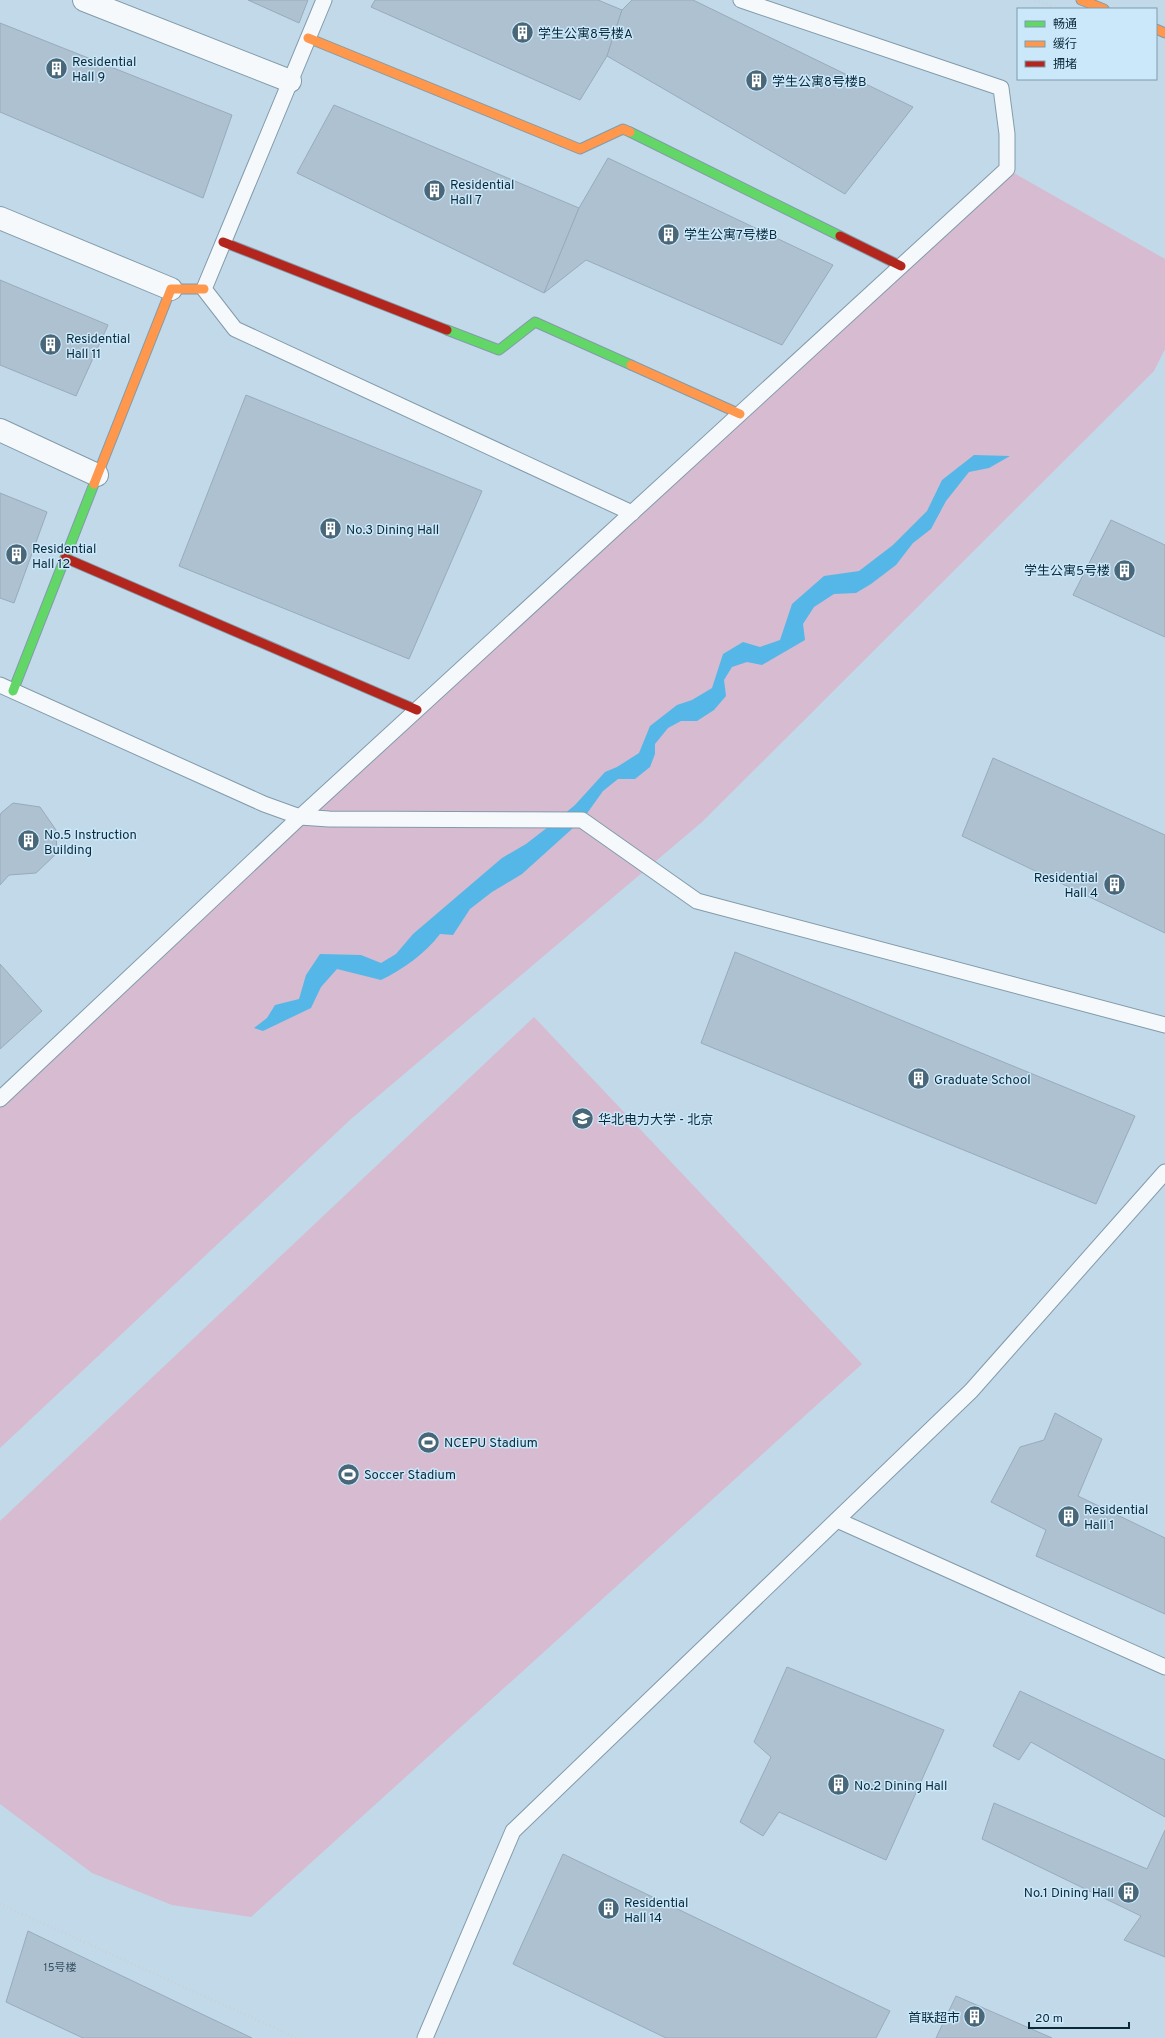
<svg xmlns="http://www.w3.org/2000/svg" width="1165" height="2038" font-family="Overpass,'Noto Sans SC',sans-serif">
	<rect width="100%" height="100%" fill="#c1d9e8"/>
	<g fill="#d7bbd0">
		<polygon points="1007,169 1165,259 1165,349 1154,371 702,822 351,1119 0,1448 0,1099"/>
		<polygon points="534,1017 862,1364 251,1917 172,1905 92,1873 0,1804 0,1521"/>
	</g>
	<path fill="#55b7e7" d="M974 455 1010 456 989 468 969 472 946 501 931 529 913 543 896 565 871 584 856 593 834 594 814 607 803 624 805 640 762 665 747 662 732 667 724 680 726 696 714 710 697 721H681L668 728 655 744V754L650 767 635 779H618L603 791 583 819 522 874 492 892 470 909 453 935 440 934C426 953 402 970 381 980L337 969 321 987 311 1008 263 1031 254 1028 267 1018 275 1005 299 999 306 975 320 954 361 955 381 963 396 954 413 934 502 858 526 844 557 820 575 805 605 772 617 767 639 753 650 726 677 705 692 700 712 688 723 654 743 642 760 647 780 640 792 604 824 576 859 571 893 545 927 511 942 480Z"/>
	<g fill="#aec1d1" stroke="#98abbc">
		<polygon points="248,0 308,0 299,23"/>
		<polygon points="375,0 598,0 622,10 607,56 580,100 371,7"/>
		<polygon points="632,0 693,0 913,107 845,194 607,56 622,10"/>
		<polygon points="0,23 232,115 203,198 0,112"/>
		<polygon points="334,105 579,208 544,293 297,173"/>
		<polygon points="608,158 833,265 782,345 586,260 544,293 579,208"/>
		<polygon points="0,280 108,325 76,396 0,365"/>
		<polygon points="246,395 482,491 409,659 179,566"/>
		<polygon points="0,493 47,512 14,603 0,598"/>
		<polygon points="1111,520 1165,545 1165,637 1073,595"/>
		<polygon points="993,758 1165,835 1165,933 962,836"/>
		<polygon points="13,803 40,807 56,830 57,853 36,873 9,875 0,885 0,816 1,813"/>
		<polygon points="735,952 1135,1116 1096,1204 701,1043"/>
		<polygon points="0,964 42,1011 0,1049"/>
		<polygon points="1055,1413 1102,1439 1078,1496 1165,1538 1165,1614 1036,1556 1046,1530 991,1502 1020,1447 1044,1440"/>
		<polygon points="787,1667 944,1730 886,1860 779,1812 763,1836 740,1822 771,1757 754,1742"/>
		<polygon points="1020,1691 1165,1760 1165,1817 1031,1742 1019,1760 993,1746"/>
		<polygon points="994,1803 1147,1869 1165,1830 1165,1957 1124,1940 1141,1916 982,1839"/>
		<polygon points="563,1854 890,2011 876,2038 666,2038 513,1964"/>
		<polygon points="28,1931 252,2038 83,2038 6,2002"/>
		<polygon points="956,1996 1052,2038 936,2038"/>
	</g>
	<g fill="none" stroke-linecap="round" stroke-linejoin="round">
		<defs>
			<g id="lane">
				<polyline points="324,0 204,289 235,329 632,513"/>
				<polyline points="0,685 264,804 300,817 329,819 582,820 697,901 1165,1025"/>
				<polyline points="0,1099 300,817 1007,169 1007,134 1001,88 741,0"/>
				<polyline points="837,1520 1165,1667"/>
				<polyline points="425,2038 513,1831 971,1391 1165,1172"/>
			</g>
			<g id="street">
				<polyline points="84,0 290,81"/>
				<polyline points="0,218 171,289"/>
				<polyline points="0,430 97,475"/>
			</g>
			<g id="fast">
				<polyline points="630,132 840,236"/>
				<polyline points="447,330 499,350 535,322 631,365"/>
				<polyline points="13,691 94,484"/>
			</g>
			<g id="slow">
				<polyline points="1081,0 1104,9"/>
				<polyline points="1156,29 1165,33"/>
				<polyline points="308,38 580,149 623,129 630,132"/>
				<polyline points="631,365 740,414"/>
				<polyline points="94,484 171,289 204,289"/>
			</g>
			<g id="jam">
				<polyline points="840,236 901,266"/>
				<polyline points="223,242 447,330"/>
				<polyline points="65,558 417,710"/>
			</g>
		</defs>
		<use href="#lane" stroke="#829baa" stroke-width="17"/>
		<use href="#street" stroke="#829baa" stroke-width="24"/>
		<use href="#fast" stroke="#829baa" stroke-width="11"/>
		<use href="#slow" stroke="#829baa" stroke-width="11"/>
		<use href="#jam" stroke="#829baa" stroke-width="11"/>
		<g stroke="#cad1d6" stroke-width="2.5" stroke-dasharray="1 3" stroke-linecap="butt">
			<polyline points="1035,0 1053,7"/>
			<polyline points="0,1904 297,2038"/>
		</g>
		<use href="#lane" stroke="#f6f9fc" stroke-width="15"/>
		<use href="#street" stroke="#f6f9fc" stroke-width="22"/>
		<use href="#fast" stroke="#63d668" stroke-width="9"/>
		<use href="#slow" stroke="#ff974d" stroke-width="9"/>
		<use href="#jam" stroke="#b3261e" stroke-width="9"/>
	</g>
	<defs>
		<symbol id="building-disc" viewBox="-11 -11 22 22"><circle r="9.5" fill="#496778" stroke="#cbe8fa"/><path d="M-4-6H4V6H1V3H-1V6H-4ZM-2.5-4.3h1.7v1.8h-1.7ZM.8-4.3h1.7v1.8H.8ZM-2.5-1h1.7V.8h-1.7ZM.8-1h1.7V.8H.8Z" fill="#fff"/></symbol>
		<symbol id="university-disc" viewBox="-11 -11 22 22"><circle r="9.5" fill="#496778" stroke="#cbe8fa"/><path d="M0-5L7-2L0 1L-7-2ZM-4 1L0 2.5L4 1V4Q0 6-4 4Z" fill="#fff"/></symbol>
		<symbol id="stadium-disc" viewBox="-11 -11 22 22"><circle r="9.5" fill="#496778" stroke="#cbe8fa"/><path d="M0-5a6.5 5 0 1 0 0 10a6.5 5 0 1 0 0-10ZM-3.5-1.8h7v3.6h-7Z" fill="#fff"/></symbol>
	</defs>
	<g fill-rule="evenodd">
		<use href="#building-disc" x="510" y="20" width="25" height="25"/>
		<use href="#building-disc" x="44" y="56" width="25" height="25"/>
		<use href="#building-disc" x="744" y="68" width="25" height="25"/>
		<use href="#building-disc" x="422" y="178" width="25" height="25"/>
		<use href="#building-disc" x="656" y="222" width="25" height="25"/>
		<use href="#building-disc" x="38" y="332" width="25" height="25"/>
		<use href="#building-disc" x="318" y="516" width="25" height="25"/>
		<use href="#building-disc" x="4" y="542" width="25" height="25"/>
		<use href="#building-disc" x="1112" y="558" width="25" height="25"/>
		<use href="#building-disc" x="16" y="828" width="25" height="25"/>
		<use href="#building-disc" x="1102" y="872" width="25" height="25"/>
		<use href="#building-disc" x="906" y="1066" width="25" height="25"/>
		<use href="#university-disc" x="570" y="1106" width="25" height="25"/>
		<use href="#stadium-disc" x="416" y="1430" width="25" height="25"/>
		<use href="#stadium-disc" x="336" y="1462" width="25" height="25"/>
		<use href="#building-disc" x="1056" y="1504" width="25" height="25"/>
		<use href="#building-disc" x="826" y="1772" width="25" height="25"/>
		<use href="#building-disc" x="1116" y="1880" width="25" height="25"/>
		<use href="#building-disc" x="596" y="1896" width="25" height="25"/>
		<use href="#building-disc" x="962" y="2004" width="25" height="25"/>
	</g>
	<g text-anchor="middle" stroke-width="3" stroke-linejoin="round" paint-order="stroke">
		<g font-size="11" fill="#355263">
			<text x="60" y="1971">15号楼</text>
		</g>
		<g font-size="13" fill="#092a3b" stroke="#cbe8fa" text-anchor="start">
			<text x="538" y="38">学生公寓8号楼A</text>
			<text x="72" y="66">Residential<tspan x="72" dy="15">Hall 9</tspan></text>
			<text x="772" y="86">学生公寓8号楼B</text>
			<text x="450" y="189">Residential<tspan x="450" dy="15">Hall 7</tspan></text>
			<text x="684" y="239">学生公寓7号楼B</text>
			<text x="66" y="343">Residential<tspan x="66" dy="15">Hall 11</tspan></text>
			<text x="346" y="534">No.3 Dining Hall</text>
			<text x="32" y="553">Residential<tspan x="32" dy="15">Hall 12</tspan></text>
			<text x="1110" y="575" text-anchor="end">学生公寓5号楼</text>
			<text x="44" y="839">No.5 Instruction<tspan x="44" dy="15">Building</tspan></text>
			<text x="1098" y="882" text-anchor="end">Residential<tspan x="1098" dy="15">Hall 4</tspan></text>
			<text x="934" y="1084">Graduate School</text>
			<text x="598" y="1124">华北电力大学 - 北京</text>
			<text x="444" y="1447">NCEPU Stadium</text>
			<text x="364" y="1479">Soccer Stadium</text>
			<text x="1084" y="1514">Residential<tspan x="1084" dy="15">Hall 1</tspan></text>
			<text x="854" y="1790">No.2 Dining Hall</text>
			<text x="1114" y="1897" text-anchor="end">No.1 Dining Hall</text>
			<text x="624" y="1907">Residential<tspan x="624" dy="15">Hall 14</tspan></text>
			<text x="960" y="2022" text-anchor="end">首联超市</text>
		</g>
	</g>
	<rect x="1017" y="8" width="140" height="72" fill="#cbe8fa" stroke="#7d9cae"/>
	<rect x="1025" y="21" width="20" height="6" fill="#63d668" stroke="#7d9cae"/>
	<text x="1053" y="28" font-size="12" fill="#092a3b">畅通</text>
	<rect x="1025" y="41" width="20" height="6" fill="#ff974d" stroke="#7d9cae"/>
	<text x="1053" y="48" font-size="12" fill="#092a3b">缓行</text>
	<rect x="1025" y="61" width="20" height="6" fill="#b3261e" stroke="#7d9cae"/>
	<text x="1053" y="68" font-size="12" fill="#092a3b">拥堵</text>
	<path d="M1029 2022v6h100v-6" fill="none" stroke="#092a3b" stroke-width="2"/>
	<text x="1035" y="2022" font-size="12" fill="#092a3b" stroke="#cbe8fa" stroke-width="3" paint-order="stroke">20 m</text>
</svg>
